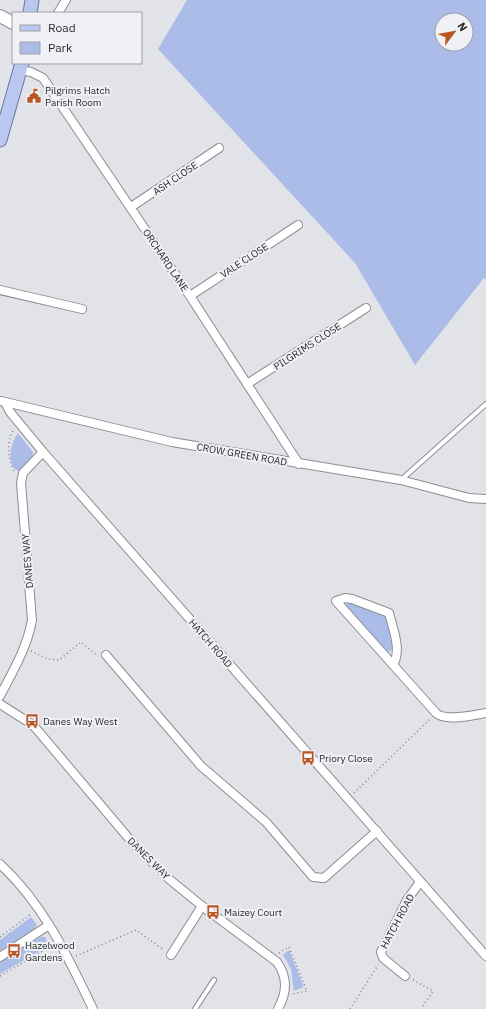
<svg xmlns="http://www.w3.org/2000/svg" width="486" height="1009" font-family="'IBM Plex Sans',sans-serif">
	<rect width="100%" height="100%" fill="#e2e3e8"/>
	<g fill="#acbce8" fill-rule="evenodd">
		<path d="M187 0H486V279L484 278 415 365 355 263 158 49ZM442 20H466V44H442Z"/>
		<path d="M18 433 33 452 32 459 21 471 16 470C6 461 11 442 18 433Z"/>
		<polygon points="347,602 387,614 394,648 389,652 385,650 346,607"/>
		<polygon points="31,917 37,925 34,929 0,951 0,940"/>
		<polygon points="41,937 45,937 50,945 0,974 0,962"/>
		<polygon points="289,950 304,987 294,991 291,969 283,955"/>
	</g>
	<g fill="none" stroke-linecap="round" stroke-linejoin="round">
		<defs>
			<g id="lane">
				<polyline points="401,480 486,404"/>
				<polyline points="195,1009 214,980"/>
			</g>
			<g id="street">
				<polyline points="58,13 66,0"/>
				<polyline points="21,70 31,72 43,78 190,296 299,464"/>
				<polyline points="131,207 219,148"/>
				<polyline points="0,290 82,309"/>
				<polyline points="190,296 298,225"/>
				<polyline points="247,384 366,308"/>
				<polyline points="1,401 172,442 401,480 469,498 486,499"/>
				<polyline points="5,402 10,412 43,452 486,956"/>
				<polyline points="106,655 201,766 266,822 313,877 324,878 377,831"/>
				<path d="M393 665C402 650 393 629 389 613L352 599 345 598 336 601 436 713C445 722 474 715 486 713"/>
				<path d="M0 696C13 671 27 648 32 620L21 483 23 473 43 452"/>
				<path d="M0 704 33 725 131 841 169 879 202 906 277 962C288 978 287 992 278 1009"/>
				<path d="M0 864C44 905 67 955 93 1009"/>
				<polyline points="171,955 202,906"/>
				<polyline points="0,957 49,925"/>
				<polyline points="405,976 383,958 381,952 407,900 420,882"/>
			</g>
			<polyline id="secondary" points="0,16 13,23"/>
			<g id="primary">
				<polyline points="30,13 32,0"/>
				<polyline points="0,140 22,63"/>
			</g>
		</defs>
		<use href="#lane" stroke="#8c8e92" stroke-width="6"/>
		<use href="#street" stroke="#8c8e92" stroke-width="10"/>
		<use href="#secondary" stroke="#8c8e92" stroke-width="14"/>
		<use href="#primary" stroke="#6978a2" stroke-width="15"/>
		<g stroke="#808184" stroke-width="1.5" stroke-dasharray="1 3" stroke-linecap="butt">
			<path d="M13 431C6 442 8 459 14 471"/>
			<polyline points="31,651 48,659 59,660 81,642 98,656"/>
			<polyline points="354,793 430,719"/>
			<polyline points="0,937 31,914"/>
			<polyline points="279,953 289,947 307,991 292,994"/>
			<polyline points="76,956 136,930 164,950"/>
			<polyline points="0,976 51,946"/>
			<polyline points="413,980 433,991 421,1009"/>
			<polyline points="350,1009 378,965"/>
		</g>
		<use href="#lane" stroke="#fff" stroke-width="4"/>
		<use href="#street" stroke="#fff" stroke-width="8"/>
		<use href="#secondary" stroke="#fff" stroke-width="12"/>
		<use href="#primary" stroke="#bac7ee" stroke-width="13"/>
	</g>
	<defs>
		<symbol id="civic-bare" viewBox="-9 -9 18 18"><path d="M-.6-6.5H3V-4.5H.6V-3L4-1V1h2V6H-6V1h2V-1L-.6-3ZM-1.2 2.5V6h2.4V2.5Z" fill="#ba5622" stroke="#eff1f5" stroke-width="2.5" paint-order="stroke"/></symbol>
		<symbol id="bus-bare" viewBox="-9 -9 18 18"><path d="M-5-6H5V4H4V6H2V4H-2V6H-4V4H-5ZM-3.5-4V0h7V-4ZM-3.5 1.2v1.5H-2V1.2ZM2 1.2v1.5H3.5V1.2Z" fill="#ba5622" stroke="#eff1f5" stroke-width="2.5" paint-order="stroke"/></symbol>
	</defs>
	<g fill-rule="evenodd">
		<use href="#civic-bare" x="24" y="86" width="20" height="20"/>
		<use href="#bus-bare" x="22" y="711" width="20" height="20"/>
		<use href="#bus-bare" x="298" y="748" width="20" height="20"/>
		<use href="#bus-bare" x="203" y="902" width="20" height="20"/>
		<use href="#bus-bare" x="4" y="941" width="20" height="20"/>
	</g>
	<g text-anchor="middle" stroke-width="4" stroke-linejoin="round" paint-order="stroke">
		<g font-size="10" fill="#28292a" stroke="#eff1f5" text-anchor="start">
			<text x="45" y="94">Pilgrims Hatch<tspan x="45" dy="12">Parish Room</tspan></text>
			<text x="43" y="725">Danes Way West</text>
			<text x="319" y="762">Priory Close</text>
			<text x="224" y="916">Maizey Court</text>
			<text x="25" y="949">Hazelwood<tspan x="25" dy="12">Gardens</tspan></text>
		</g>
		<g font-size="10" fill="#28292a" stroke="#eff1f5">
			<text transform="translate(175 178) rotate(-34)" y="4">ASH CLOSE</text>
			<text transform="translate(166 260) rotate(56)" y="4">ORCHARD LANE</text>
			<text transform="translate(244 260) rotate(-33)" y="4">VALE CLOSE</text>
			<text transform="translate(307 346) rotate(-33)" y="4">PILGRIMS CLOSE</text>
			<text transform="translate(242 454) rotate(10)" y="4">CROW GREEN ROAD</text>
			<text transform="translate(27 561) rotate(-95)" y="4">DANES WAY</text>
			<text transform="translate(211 643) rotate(49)" y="4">HATCH ROAD</text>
			<text transform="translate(149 858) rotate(45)" y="4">DANES WAY</text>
			<text transform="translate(397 921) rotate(-62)" y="4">HATCH ROAD</text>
		</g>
	</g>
	<rect x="12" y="12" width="130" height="52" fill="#eff1f5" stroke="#9fa1a4"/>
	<rect x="20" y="25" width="20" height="6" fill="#bac7ee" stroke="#9fa1a4"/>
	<text x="48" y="32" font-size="12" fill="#28292a">Road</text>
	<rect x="20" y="42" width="20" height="12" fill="#acbce8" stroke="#9fa1a4"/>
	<text x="48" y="52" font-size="12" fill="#28292a">Park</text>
	<g transform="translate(454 32) rotate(58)"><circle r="19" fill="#eff1f5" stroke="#9fa1a4"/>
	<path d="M0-3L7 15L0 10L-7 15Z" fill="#ba5622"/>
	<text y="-6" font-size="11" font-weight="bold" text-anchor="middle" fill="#28292a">N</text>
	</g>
</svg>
